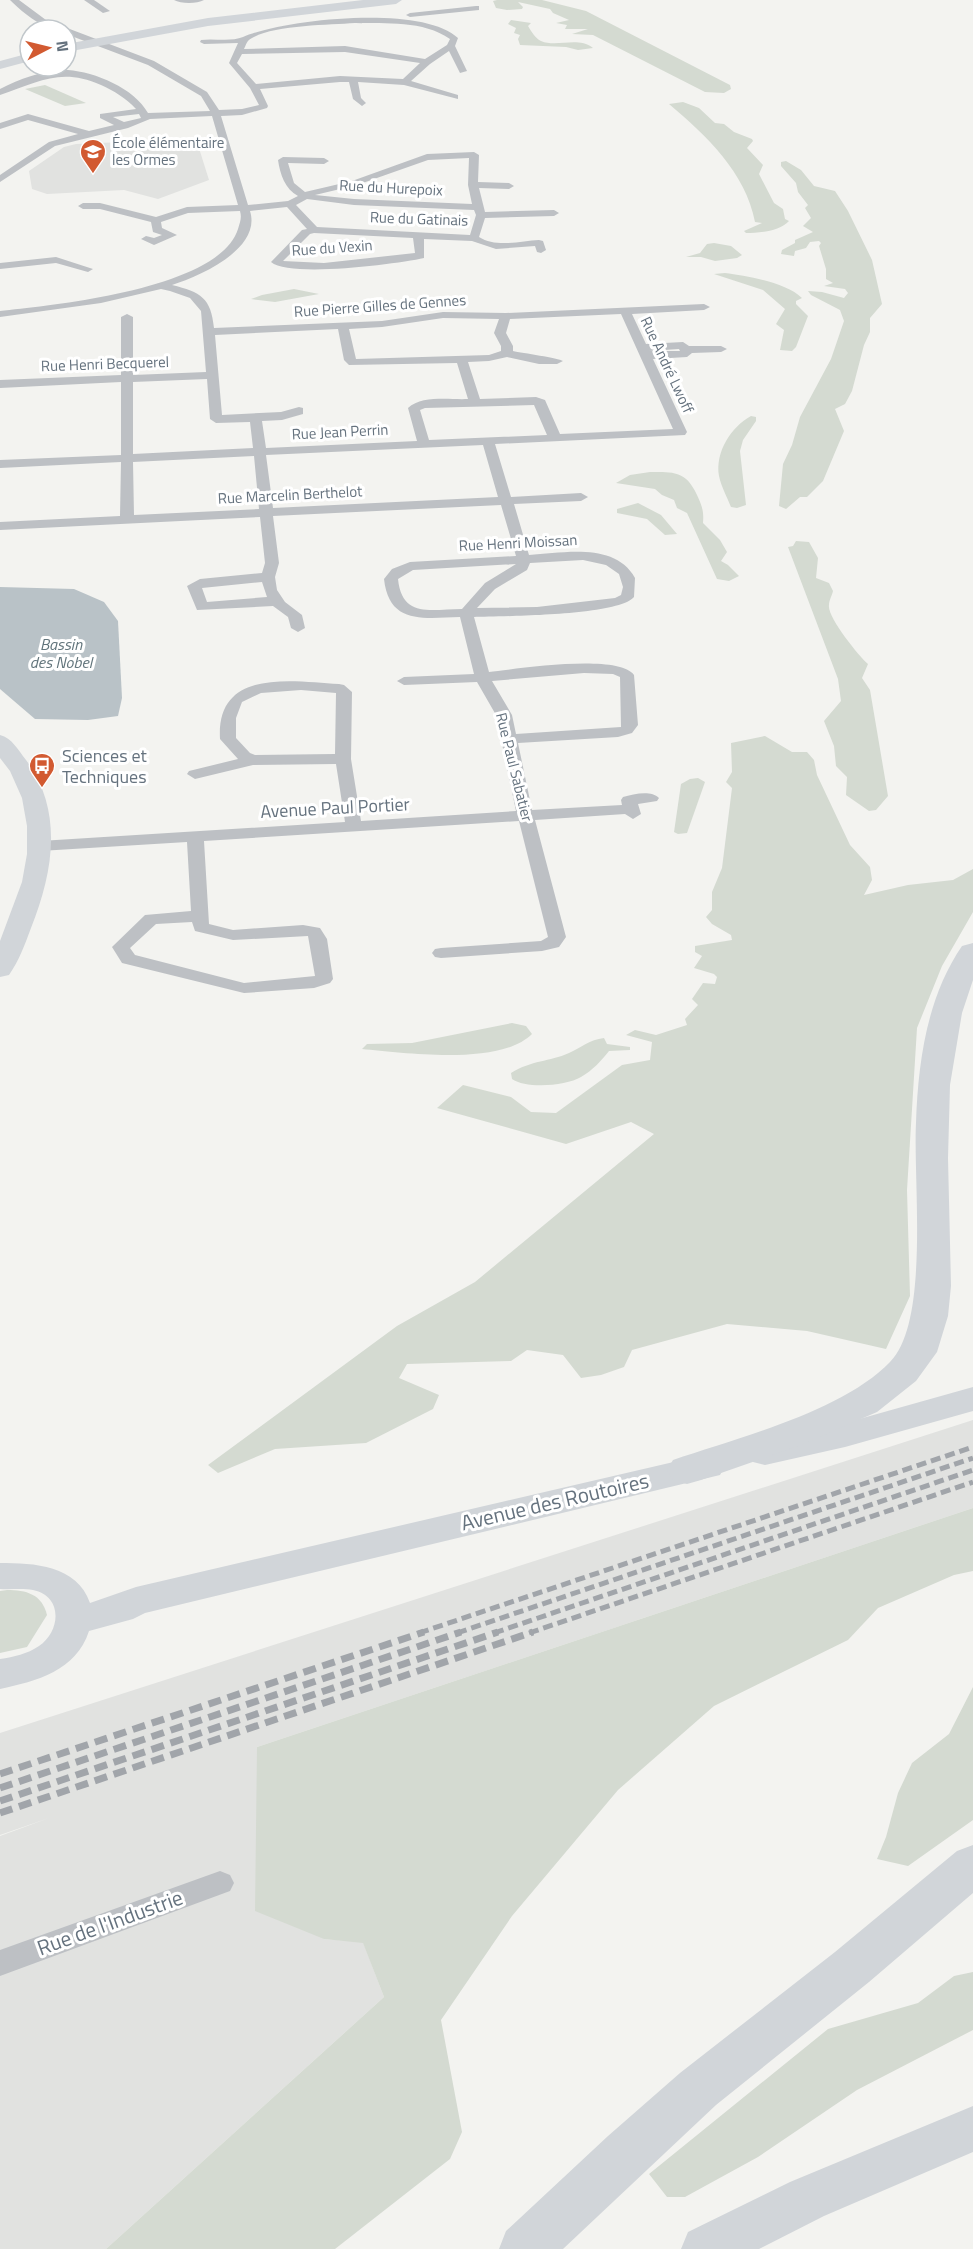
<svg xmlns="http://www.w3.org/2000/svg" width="973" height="2249" font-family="'Titillium Web',sans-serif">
	<rect width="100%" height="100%" fill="#f3f3f0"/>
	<g fill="#e1e2e0">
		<polygon points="145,141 147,147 198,145 209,180 158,199 124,190 47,194 32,189 29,171 64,147 76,144"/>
		<polygon points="973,1420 973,1508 257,1747 324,1939 363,1942 384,1997 106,2249 0,2249 0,1836 49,1818 0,1835 0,1733"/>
	</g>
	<g fill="#d4dad1">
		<polygon points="497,0 542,0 586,11 730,85 731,89 724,93 705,92 593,35 572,34 588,29 565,29 567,25 556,23 569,20 553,13 550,9 518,2 523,7 522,9 507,10 496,8 493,1"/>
		<path d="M511 20 531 23 528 26C531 31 536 39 541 41 557 48 577 36 593 48L578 50 566 47 520 45 518 39 520 35 514 33 516 28 508 24Z"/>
		<polygon points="45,85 86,103 65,106 25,89"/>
		<path d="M683 102 699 108 715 123 724 124 734 132 752 139 753 141 747 148 763 165 759 174 774 203 783 209 785 219 789 221C780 231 760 233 746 233L744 231 762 223 755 222C746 173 706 135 669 104Z"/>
		<polygon points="786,161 801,170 814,186 835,191 848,211 872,260 882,304 870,318 870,332 864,345 852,391 845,404 835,409 844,431 823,481 807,497 800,497 786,509 779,506 783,464 792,445 800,417 831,359 844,321 840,310 811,295 808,291 822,292 844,298 848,293 845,289 824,286 833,283 826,279 826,269 819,246 821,243 819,241 810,242 806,248 795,251 794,256 781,254 782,250 795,243 795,240 813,232 803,226 811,218 805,208 808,205 798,192 796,183 781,166 781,162"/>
		<polygon points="714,243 731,246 742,255 737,258 715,261 701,257 686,257 700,253 707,244"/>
		<path d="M725 273C747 276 786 282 802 298L796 301V304L808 316 796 347 792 351 780 350 784 330 776 324 785 309 763 290 714 274Z"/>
		<polygon points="294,289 319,294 275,302 251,299 262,295"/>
		<path d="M751 416 756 417V421L743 440 740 451 746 505 737 508 731 507C727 497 721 486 719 476 715 452 731 427 751 416Z"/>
		<path d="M650 472C674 472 686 471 697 495 702 506 704 511 703 523L720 540 727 552 721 561 728 565 739 576 729 581 717 579 687 513 677 508 674 500 662 495 655 489 616 483 630 475Z"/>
		<polygon points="638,503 661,515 677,534 665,535 647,519 617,513 617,509"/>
		<path d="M796 541 809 542 818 558 816 578 829 583 833 591C832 596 829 600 829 605 827 617 859 656 868 664L862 678 870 690 888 796 876 810 869 811 846 795 847 777 836 766 834 746 824 721 841 701 838 679 788 547 793 546Z"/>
		<polygon points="765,736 792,752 807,752 814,760 817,775 850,845 870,867 872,880 864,895 908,885 953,880 973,869 973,912 942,966 917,1028 907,1190 910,1296 886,1349 807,1331 727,1324 632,1350 624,1367 601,1375 581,1378 563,1355 527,1350 511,1361 407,1364 399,1378 439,1395 433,1409 366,1443 275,1449 218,1473 208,1465 397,1326 475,1282 654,1134 631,1122 566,1144 437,1108 463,1085 511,1097 531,1112 556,1113 622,1065 650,1060 652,1042 626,1035 635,1030 656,1035 687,1025 685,1019 698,1005 692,999 703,983 715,984 717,977 714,974 694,968 702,956 695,952 695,946 732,940 731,935 712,924 706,917 712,910 712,892 722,868 732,788 726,782 732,772 731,743"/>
		<polygon points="698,778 705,782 687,833 678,834 674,832 681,784 690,779"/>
		<path d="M512 1023 526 1026 532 1034C500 1066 405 1053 362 1049L367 1044 412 1043Z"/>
		<path d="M604 1038 607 1044 630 1047V1050L609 1051C601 1061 593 1070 581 1077 566 1086 526 1089 512 1079L511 1073C532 1060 549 1062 569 1053 582 1047 589 1040 604 1038Z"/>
		<polygon points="973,1508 973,1571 954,1575 878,1608 848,1640 714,1706 618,1790 512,1916 441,2020 462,2132 450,2159 335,2249 106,2249 384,1997 363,1943 324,1939 255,1911 257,1747"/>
		<path d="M7 1590C26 1590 42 1594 47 1615L27 1647 0 1653V1591Z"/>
		<polygon points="973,1687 973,1820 908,1866 877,1859 886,1837 898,1793 912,1763 949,1734"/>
		<polygon points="973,1972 973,2030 857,2090 758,2157 685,2197 667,2197 649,2174 828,2029 918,2003 954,1976"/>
	</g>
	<polygon fill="#b9c2c7" points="0,587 74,589 104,602 118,621 122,698 118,716 88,720 35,719 0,689"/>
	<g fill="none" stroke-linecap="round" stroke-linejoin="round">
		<g fill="#bdc0c4" fill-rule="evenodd">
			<path d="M10 0H19L46 20 154 61 207 92 219 110 242 109 259 105 250 88 229 63 238 43 204 44 200 42 201 40C213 38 231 42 243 37 284 19 423 4 458 38L455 46 467 71 460 73 449 51 430 64 411 81 458 95V99L404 85 358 82 361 98 366 103 362 106 353 99 349 82H340L260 89 268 106 267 108 242 115 221 116 248 205 288 201 298 196C285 189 280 174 278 160L283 157 324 158 329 161 324 164 288 163 294 183 305 192 352 181 427 154 474 152 479 155 478 182 509 183 514 186 509 189 479 188 485 212 554 210 559 213 554 216 485 218 479 237C496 248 521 241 539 240L543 241 546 250 541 253 537 252 535 246 496 249 472 241 424 239V258C397 264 290 278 271 262L302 230 307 229 287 207 250 211C262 249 200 276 172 285 201 292 211 298 214 328L382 321 443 312 506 313 704 304 710 307 704 310 632 314 646 344 683 342 689 346H721L727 349 721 352 692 353 687 357 653 359 687 432 685 435 495 444 511 497 581 493 588 497 581 501 514 504 529 555C564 553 615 542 635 578L634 597C618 616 502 616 474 617L489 672C516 669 618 653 634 675L638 725 632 733 618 737 518 743 532 810 622 805 621 800 623 797C634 794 651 790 659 798L657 801 638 804 641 814 633 819 625 814 535 820 566 937 559 947 542 951 441 958 435 957 432 953 435 949 441 948 541 941 548 937 519 821 204 841 209 924 233 930 303 925 320 928 327 939 333 979 330 983 314 988 244 993 122 963 112 947 145 915 191 911 187 842 40 851 32 846 40 841 345 822 336 764 253 765 195 779 187 774 189 771 238 759 220 739C216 668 291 681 339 684L344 685 352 692 351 759 361 821 516 811 496 715 477 682 404 685 397 681 404 677 474 674 460 617C424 618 389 625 384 579L392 569 410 562 516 556 501 505 273 516 279 563 275 577 277 590 285 602 302 615 305 628 298 632 291 628 288 617 273 606 197 610 187 586 200 579 262 573 265 563 260 517 0 530V522L120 516 121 462 0 468V460L121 455V382L0 388V380L121 375V317L127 314 133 317V375L206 372 201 311 190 298 170 291 161 289 101 303 0 317V311C55 305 219 289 238 229 240 222 242 218 240 211L188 213 161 222 162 228 177 235 154 245 141 239 146 236 154 238 162 235 153 232 151 222 100 209H83L78 206 83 203H100L156 217 187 207 238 205 212 116 150 119 128 128 55 146 0 182V175L49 142 78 134 28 120 0 129V123L28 114 89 131 114 125 100 118V114L136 109C126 98 114 91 101 85 61 67 38 82 0 95V89C19 79 46 69 68 70 95 72 134 88 148 113L210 111 201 96 148 65 66 34V30C44 30 25 15 10 0ZM355 23C386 24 423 20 450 39L447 45 425 59 345 46 244 49C246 45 247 40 252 38 274 25 329 25 355 23ZM345 52 420 63 403 79 340 76 256 84 237 63 242 54ZM139 114 141 118 124 122 113 117ZM469 158 468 185 472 204 354 199 315 195 357 185 428 160ZM307 199 354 205 474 210 476 215 470 235 317 227 296 205ZM314 233 413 238 415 253 324 263 283 261 310 234ZM621 314 673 429 560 434 545 400 536 397 480 399 468 362 489 361 507 357 539 364H557L563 361C559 358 522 353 513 351V346L506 333 510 319ZM443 318 499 319 494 333 501 346V351L489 355 356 359 349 329 382 327ZM338 329 344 360 349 365 457 363 468 399C450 400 422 395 408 408L417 441 266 448 262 421 282 420 303 414V408L299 407 281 412 222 415 215 335ZM679 349 680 351H649ZM207 379 210 419 216 423 250 422 253 448 133 454V382ZM534 405 547 435 429 440 420 410 425 408ZM483 445 498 497 273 508 266 455ZM254 456 259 509 134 515 133 462ZM583 560 606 565 619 574 623 587 621 595 615 598 537 607 477 608 495 589 527 570 530 563ZM516 564 485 583 462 609C432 609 402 619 398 579L413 570ZM262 582 267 597 207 602 202 588ZM584 673 613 674 620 677 621 727 516 734 512 715 492 681ZM301 690 336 693 335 754 255 755 250 753 236 738V718L242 702 261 693ZM192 922 195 931 233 940 308 936 315 976 244 983 135 955 130 948 156 924Z"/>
			<polygon points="84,0 94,0 110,11 103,13"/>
			<path d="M174 0H204C197 4 181 4 174 0Z"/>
			<polygon points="476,6 479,6 479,10 410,17 406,15 410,13"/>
			<polygon points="56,257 93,269 88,272 56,263 0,269 0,263"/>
			<polygon points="220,1871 230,1875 234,1883 230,1891 0,1976 0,1950"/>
		</g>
		<g fill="#d1d5d9" fill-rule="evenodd">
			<path d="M0 735C12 738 18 750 26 760 64 811 53 873 31 928 25 944 19 961 9 975L0 977V941L22 882 27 854V826L22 798 10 771 0 758Z"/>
			<polygon points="973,1387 973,1411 845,1447 765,1465 753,1462 748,1453 753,1444 765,1441 845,1423"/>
			<path d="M708 1454 720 1457 725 1466 720 1475 145 1613 133 1619 89 1631C76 1671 37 1681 0 1689V1659C14 1657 27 1654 39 1646 61 1631 63 1596 33 1590 22 1588 10 1590 0 1589V1563C34 1563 77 1565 90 1603L136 1587Z"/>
		</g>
		<g fill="#d1d5d9" fill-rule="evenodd">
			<polygon points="363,0 402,0 396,4 208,26 66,52 66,44 208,18"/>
			<polygon points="30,53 30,61 0,69 0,61"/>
			<polygon points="973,2106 973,2152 824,2216 759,2249 681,2249 688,2232 790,2182"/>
		</g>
		<g fill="#d1d5d9" fill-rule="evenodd">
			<path d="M973 943V980L962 1013 950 1085 948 1158 951 1286 948 1316 937 1352 916 1381 877 1412 801 1445 701 1480 687 1484 673 1480 667 1470 673 1460C738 1438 843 1411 890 1362 930 1322 913 1181 916 1123 918 1062 927 997 962 946Z"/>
			<polygon points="973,1845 973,1893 869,1982 716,2105 563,2249 499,2249 506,2231 608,2136 680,2073 835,1952 957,1851"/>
		</g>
		<g stroke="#a1a5aa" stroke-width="5" stroke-dasharray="10 5" stroke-linecap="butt">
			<polyline points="419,1633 973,1447"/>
			<polyline points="457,1633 973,1458"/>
			<polyline points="494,1633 973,1470"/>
			<polyline points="529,1633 973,1482"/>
		</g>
		<g stroke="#a1a5aa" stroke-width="7" stroke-dasharray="13 7" stroke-linecap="butt">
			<polyline points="0,1774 424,1632"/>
			<polyline points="0,1788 461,1632"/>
			<polyline points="0,1801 498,1632"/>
			<polyline points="0,1813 533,1632"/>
		</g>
	</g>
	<defs>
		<symbol id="school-pin" viewBox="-11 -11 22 30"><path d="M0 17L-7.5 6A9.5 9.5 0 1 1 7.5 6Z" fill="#d25a31" stroke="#fff"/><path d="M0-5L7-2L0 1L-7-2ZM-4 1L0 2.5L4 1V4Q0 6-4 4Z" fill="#fff"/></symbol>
		<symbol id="bus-pin" viewBox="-11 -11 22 30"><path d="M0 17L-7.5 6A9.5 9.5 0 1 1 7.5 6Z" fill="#d25a31" stroke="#fff"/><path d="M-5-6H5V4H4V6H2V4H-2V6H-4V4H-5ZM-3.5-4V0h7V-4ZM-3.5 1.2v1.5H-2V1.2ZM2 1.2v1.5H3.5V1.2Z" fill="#fff"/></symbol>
	</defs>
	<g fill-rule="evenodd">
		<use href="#school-pin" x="78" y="137" width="30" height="40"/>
		<use href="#bus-pin" x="27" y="751" width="30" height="40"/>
	</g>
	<g text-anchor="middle" stroke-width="6" stroke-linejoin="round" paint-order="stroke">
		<g font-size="15" fill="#65727e" stroke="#fff" text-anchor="start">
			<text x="112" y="148">École élémentaire<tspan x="112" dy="17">les Ormes</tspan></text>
		</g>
		<g font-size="15" fill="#65727e" stroke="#fff">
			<text transform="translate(391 188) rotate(3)" y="5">Rue du Hurepoix</text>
			<text transform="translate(419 219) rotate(2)" y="5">Rue du Gatinais</text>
			<text transform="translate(332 248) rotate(-4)" y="5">Rue du Vexin</text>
			<text transform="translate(380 306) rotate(-4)" y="5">Rue Pierre Gilles de Gennes</text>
			<text transform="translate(105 364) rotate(-2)" y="5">Rue Henri Becquerel</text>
			<text transform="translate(667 365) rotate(65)" y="5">Rue André Lwoff</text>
			<text transform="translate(340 432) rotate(-3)" y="5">Rue Jean Perrin</text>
			<text transform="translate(290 495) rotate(-3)" y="5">Rue Marcelin Berthelot</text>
			<text transform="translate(518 543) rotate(-3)" y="5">Rue Henri Moissan</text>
			<text transform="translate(514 767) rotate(76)" y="5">Rue Paul Sabatier</text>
		</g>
		<g font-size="16" font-style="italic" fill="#61747b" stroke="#fff">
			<text x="61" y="650">Bassin<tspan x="61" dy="18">des Nobel</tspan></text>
		</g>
		<g font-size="18" fill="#65727e" stroke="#fff" text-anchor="start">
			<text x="62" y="762">Sciences et<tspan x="62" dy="21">Techniques</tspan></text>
		</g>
		<g font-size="18" fill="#65727e" stroke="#fff">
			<text transform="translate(335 808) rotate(-3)" y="6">Avenue Paul Portier</text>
		</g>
		<g font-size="21" fill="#65727e" stroke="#fff">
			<text transform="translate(555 1502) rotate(-13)" y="7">Avenue des Routoires</text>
			<text transform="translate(110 1923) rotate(-20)" y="7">Rue de l'Industrie</text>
		</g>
	</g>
	<g transform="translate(48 48) rotate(83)"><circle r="28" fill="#ffffff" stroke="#c1c7cb" stroke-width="1.5"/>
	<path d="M0-4.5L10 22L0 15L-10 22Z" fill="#d25a31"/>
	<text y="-9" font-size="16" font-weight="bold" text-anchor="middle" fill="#65727e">N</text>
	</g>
</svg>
